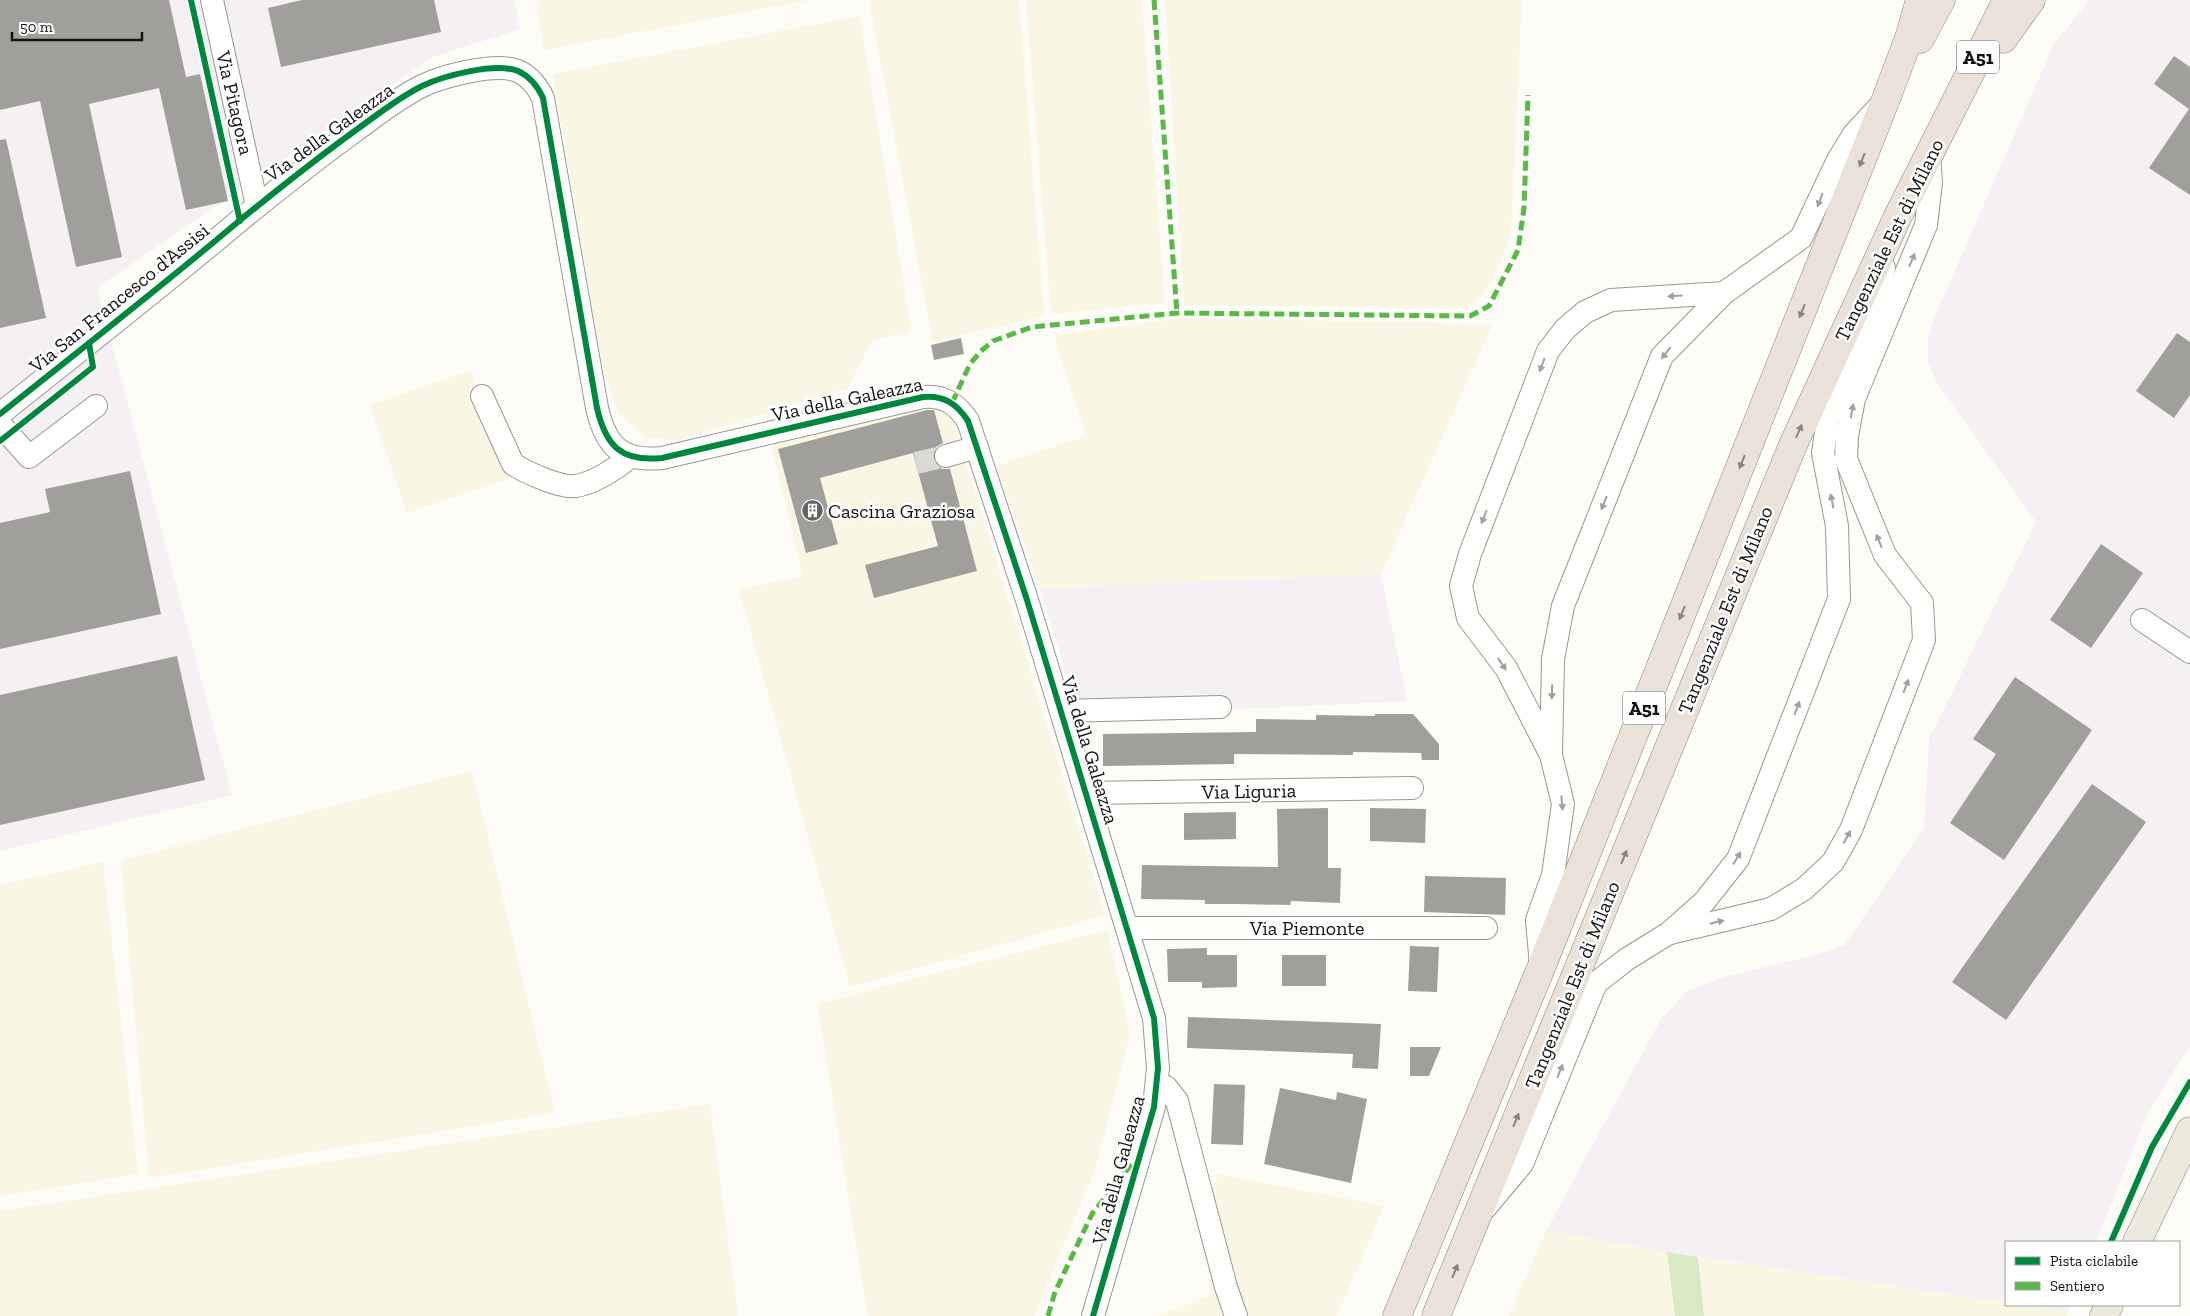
<svg xmlns="http://www.w3.org/2000/svg" width="2190" height="1316" font-family="'Zilla Slab',serif">
	<rect width="100%" height="100%" fill="#fdfcf7"/>
	<g fill="#f5f0f3">
		<polygon points="0,0 514,0 520,29 433,57 97,288 232,795 0,851"/>
		<polygon points="2090,0 2190,0 2190,1046 2148,1112 2096,1242 2006,1242 2006,1303 1667,1252 1546,1231 1661,1019 1687,991 1727,976 1807,957 1844,946 1924,828 1929,739 2036,522 1936,381 1928,360 1928,337 1933,321 2054,44"/>
		<polygon points="1381,574 1407,701 1079,717 1040,588"/>
		<polygon points="2020,1305 2070,1305 2068,1312"/>
	</g>
	<g fill="#f9f7e4">
		<polygon points="536,0 809,0 544,50"/>
		<polygon points="869,0 1019,0 1044,316 933,342"/>
		<polygon points="1026,0 1142,0 1165,303 1051,314"/>
		<polygon points="1165,0 1522,0 1511,234 1494,278 1481,298 1463,308 1184,305"/>
		<polygon points="860,16 911,330 872,341 848,388 675,441 644,436 618,413 602,366 553,74"/>
		<polygon points="1182,318 1493,324 1381,574 1040,588 996,466 1086,436 1054,335"/>
		<polygon points="471,370 508,479 407,513 370,405"/>
		<polygon points="934,403 952,416 1105,915 850,987 739,590 803,576 771,445"/>
		<polygon points="472,771 555,1113 149,1178 121,860"/>
		<polygon points="103,862 138,1174 0,1196 0,885"/>
		<polygon points="1107,930 1130,1034 1095,1170 1034,1316 868,1316 817,1004"/>
		<polygon points="710,1104 738,1316 0,1316 0,1211"/>
		<polygon points="1217,1174 1384,1206 1337,1316 1156,1316 1210,1296"/>
		<polygon points="1546,1231 1667,1252 1675,1316 1509,1316"/>
		<polygon points="1698,1257 2006,1303 2006,1305 2020,1305 2068,1312 2066,1316 1704,1316"/>
	</g>
	<polygon fill="#d8eac5" points="1667,1252 1698,1257 1704,1316 1675,1316"/>
	<g fill="#a19f9c">
		<polygon points="0,0 169,0 186,77 200,74 228,201 186,210 159,88 89,104 122,257 76,267 40,101 0,110"/>
		<polygon points="302,0 434,0 441,32 281,67 268,8"/>
		<polygon points="2174,56 2190,67 2190,195 2149,168 2189,109 2154,84"/>
		<polygon points="6,139 46,318 0,328 0,140"/>
		<polygon points="2177,333 2190,342 2190,395 2174,418 2136,391"/>
		<polygon points="961,338 964,354 934,360 931,345"/>
		<polygon points="927,410 934,410 943,443 936,447 933,453 934,460 942,469 950,469 977,571 874,598 865,565 938,546 913,453 820,478 838,544 806,553 778,449"/>
		<polygon points="130,471 161,614 0,649 0,523 50,512 45,489"/>
		<polygon points="2101,544 2143,573 2091,648 2050,620"/>
		<polygon points="177,656 205,780 0,825 0,695"/>
		<polygon points="2015,677 2092,730 2004,860 1950,823 1996,754 1973,739"/>
		<polygon points="1375,714 1413,714 1439,744 1439,760 1422,760 1421,753 1353,752 1353,755 1234,754 1234,764 1103,766 1103,734 1256,732 1256,719 1316,720 1316,715 1375,716"/>
		<polygon points="2092,784 2146,822 2006,1020 1952,982"/>
		<polygon points="1328,808 1328,868 1341,868 1340,903 1291,901 1290,905 1238,904 1205,904 1205,900 1141,899 1142,865 1278,867 1277,809"/>
		<polygon points="1370,808 1426,809 1425,843 1370,841"/>
		<polygon points="1236,812 1236,839 1184,840 1184,813"/>
		<polygon points="1425,876 1506,878 1505,915 1424,912"/>
		<polygon points="1410,946 1439,947 1437,992 1408,991"/>
		<polygon points="1207,948 1207,955 1237,955 1237,987 1202,988 1202,982 1168,982 1167,949"/>
		<rect x="1282" y="955" width="44" height="31"/>
		<polygon points="1188,1017 1381,1024 1378,1069 1352,1068 1353,1054 1187,1048"/>
		<polygon points="1410,1047 1441,1047 1429,1076 1410,1076"/>
		<polygon points="1214,1084 1245,1085 1243,1145 1211,1144"/>
		<polygon points="1280,1088 1336,1100 1337,1092 1367,1099 1351,1183 1264,1164"/>
	</g>
	<g fill="none" stroke-linecap="round" stroke-linejoin="round">
		<polyline stroke="#dad9d4" stroke-width="22" stroke-dasharray="22 11" stroke-linecap="butt" points="916,463 946,456"/>
		<defs>
			<g id="minor">
				<polyline points="212,0 257,206"/>
				<path d="M482 396 513 464C525 472 560 488 575 486 593 484 617 468 630 457"/>
				<path d="M0 414C80 350 161 287 239 221 277 190 316 159 356 130 377 115 398 98 422 86 443 76 495 62 518 71 529 76 538 87 543 98L597 408C606 447 622 462 662 458L923 397C944 395 957 404 968 421L1027 600 1154 1018 1158 1068 1154 1107 1093 1316"/>
				<polyline points="0,424 29,457 96,406"/>
				<polyline points="946,456 977,447"/>
				<polyline points="2142,620 2190,652"/>
				<polyline points="1061,711 1220,707"/>
				<polyline points="1551,753 1553,659 1563,606 1662,356 1724,293 1801,238 1838,160 1854,134 1880,106"/>
				<polyline points="1086,793 1412,788"/>
				<polyline points="1127,928 1486,928"/>
				<polyline points="1670,933 1771,909 1804,889 1833,862 1851,830 1924,640 1922,603 1885,555 1846,459 1847,436 1854,399 1926,225 1931,183 1929,154"/>
				<polyline points="1541,966 1537,920 1553,875 1563,804 1551,755 1506,668 1468,618 1461,586 1470,554 1548,351 1565,329 1585,312 1611,300 1724,293"/>
				<polyline points="1157,1086 1166,1087 1177,1101 1226,1287 1236,1316"/>
				<polyline points="1485,1208 1522,1164 1596,983 1627,959 1669,933 1704,902 1738,859 1839,599 1837,526 1823,453 1828,418 1876,298 1884,268"/>
			</g>
			<g id="major">
				<polyline points="2137,1242 2190,1131"/>
				<polyline points="2104,1316 2109,1305"/>
			</g>
			<g id="highway">
				<polyline points="1920,39 1941,0"/>
				<polyline points="2003,39 2031,0"/>
				<polyline points="1397,1316 1541,968 1886,99 1909,38 1920,0"/>
				<polyline points="1436,1316 1793,445 1898,216 2007,0"/>
			</g>
		</defs>
		<use href="#minor" stroke="#979795" stroke-width="24"/>
		<use href="#major" stroke="#858482" stroke-width="29"/>
		<use href="#highway" stroke="#858482" stroke-width="29"/>
		<use href="#minor" stroke="#fffffe" stroke-width="22"/>
		<use href="#major" stroke="#ede9dc" stroke-width="28"/>
		<use href="#highway" stroke="#eae1d8" stroke-width="28"/>
		<g stroke="#58b947" stroke-width="5" stroke-dasharray="10 5" stroke-linecap="butt">
			<polyline points="1154,0 1177,313"/>
			<polyline points="952,403 970,364 981,351 993,341 1032,327 1177,313 1470,316 1489,306 1518,250 1524,208 1528,95"/>
			<polyline points="1048,1316 1055,1292 1092,1214 1135,1160"/>
		</g>
		<defs>
			<g id="cycleway">
				<polyline points="191,0 240,221"/>
				<path d="M0 414C80 350 161 287 239 221 277 190 316 159 356 130 377 115 398 98 422 86 443 76 495 62 518 71 529 76 538 87 543 98L597 408C606 447 622 462 662 458L923 397C944 395 957 404 968 421L1027 600 1154 1018 1158 1068 1154 1107 1093 1316"/>
				<polyline points="0,441 93,367 89,343"/>
				<polyline points="2111,1242 2152,1147 2190,1082"/>
			</g>
		</defs>
		<use href="#cycleway" stroke="#fff" stroke-width="9"/>
		<use href="#cycleway" stroke="#00873e" stroke-width="6"/>
	</g>
	<defs><path id="oneway-solid" d="M-6-.8H1V-3.2L6.5 0L1 3.2V.8H-6Z" transform="scale(1.25)"/></defs>
	<g fill="#88837e">
		<use href="#oneway-solid" transform="translate(1862 160) rotate(112)"/>
		<use href="#oneway-solid" transform="translate(1802 311) rotate(112)"/>
		<use href="#oneway-solid" transform="translate(1799 431) rotate(-66)"/>
		<use href="#oneway-solid" transform="translate(1742 462) rotate(112)"/>
		<use href="#oneway-solid" transform="translate(1682 613) rotate(112)"/>
		<use href="#oneway-solid" transform="translate(1624 857) rotate(-68)"/>
		<use href="#oneway-solid" transform="translate(1516 1120) rotate(-68)"/>
		<use href="#oneway-solid" transform="translate(1455 1271) rotate(-68)"/>
	</g>
	<g fill="#a0a09f">
		<use href="#oneway-solid" transform="translate(1820 200) rotate(111)"/>
		<use href="#oneway-solid" transform="translate(1912 260) rotate(-67)"/>
		<use href="#oneway-solid" transform="translate(1675 296) rotate(176)"/>
		<use href="#oneway-solid" transform="translate(1666 353) rotate(128)"/>
		<use href="#oneway-solid" transform="translate(1542 365) rotate(111)"/>
		<use href="#oneway-solid" transform="translate(1852 411) rotate(-79)"/>
		<use href="#oneway-solid" transform="translate(1832 501) rotate(-101)"/>
		<use href="#oneway-solid" transform="translate(1604 503) rotate(112)"/>
		<use href="#oneway-solid" transform="translate(1484 517) rotate(111)"/>
		<use href="#oneway-solid" transform="translate(1879 541) rotate(-112)"/>
		<use href="#oneway-solid" transform="translate(1502 664) rotate(55)"/>
		<use href="#oneway-solid" transform="translate(1906 686) rotate(-69)"/>
		<use href="#oneway-solid" transform="translate(1552 692) rotate(91)"/>
		<use href="#oneway-solid" transform="translate(1797 708) rotate(-69)"/>
		<use href="#oneway-solid" transform="translate(1562 803) rotate(85)"/>
		<use href="#oneway-solid" transform="translate(1847 837) rotate(-61)"/>
		<use href="#oneway-solid" transform="translate(1737 858) rotate(-60)"/>
		<use href="#oneway-solid" transform="translate(1717 922) rotate(-13)"/>
		<use href="#oneway-solid" transform="translate(1560 1071) rotate(-68)"/>
	</g>
	<defs>
		<symbol id="building-disc" viewBox="-11 -11 22 22"><circle r="9.5" fill="#646362" stroke="#fff"/><path d="M-4-6H4V6H1V3H-1V6H-4ZM-2.5-4.3h1.7v1.8h-1.7ZM.8-4.3h1.7v1.8H.8ZM-2.5-1h1.7V.8h-1.7ZM.8-1h1.7V.8H.8Z" fill="#fff"/></symbol>
	</defs>
	<g fill-rule="evenodd">
		<use href="#building-disc" x="800" y="498" width="25" height="25"/>
	</g>
	<g text-anchor="middle" stroke-width="5" stroke-linejoin="round" paint-order="stroke">
		<g fill="#fff" stroke="#585858" stroke-width="1">
			<rect x="1957" y="40.5" width="42" height="33" rx="4"/>
			<rect x="1623" y="691.5" width="42" height="33" rx="4"/>
		</g>
		<g font-size="19" font-weight="bold" fill="#111">
			<text x="1978" y="64">A51</text>
			<text x="1644" y="715">A51</text>
		</g>
		<g font-size="20" fill="#111" stroke="#fff">
			<text transform="translate(235 103) rotate(77)" y="7">Via Pitagora</text>
			<text transform="translate(329 132) rotate(-36)" y="7">Via della Galeazza</text>
			<text transform="translate(1889 240) rotate(-64)" y="7">Tangenziale Est di Milano</text>
			<text transform="translate(119 298) rotate(-39)" y="7">Via San Francesco d'Assisi</text>
			<text transform="translate(847 399) rotate(-12)" y="7">Via della Galeazza</text>
			<text transform="translate(1725 610) rotate(-68)" y="7">Tangenziale Est di Milano</text>
			<text transform="translate(1090 750) rotate(73)" y="7">Via della Galeazza</text>
			<text transform="translate(1249 791) rotate(-1)" y="7">Via Liguria</text>
			<text x="1307" y="935">Via Piemonte</text>
			<text transform="translate(1572 985) rotate(-68)" y="7">Tangenziale Est di Milano</text>
			<text transform="translate(1118 1170) rotate(-75)" y="7">Via della Galeazza</text>
		</g>
		<g font-size="20" fill="#111" stroke="#fff" text-anchor="start">
			<text x="828" y="518">Cascina Graziosa</text>
		</g>
	</g>
	<rect x="2005" y="1241" width="175" height="65" fill="#ffffff" stroke="#a0a0a0"/>
	<rect x="2015" y="1257" width="25" height="8" fill="#00873e" stroke="#a0a0a0"/>
	<text x="2050" y="1266" font-size="15" fill="#111111">Pista ciclabile</text>
	<rect x="2015" y="1282" width="25" height="8" fill="#58b947" stroke="#a0a0a0"/>
	<text x="2050" y="1291" font-size="15" fill="#111111">Sentiero</text>
	<path d="M12 32v8h130v-8" fill="none" stroke="#111111" stroke-width="2.5"/>
	<text x="20" y="32" font-size="15" fill="#111111" stroke="#ffffff" stroke-width="4" paint-order="stroke">50 m</text>
</svg>
